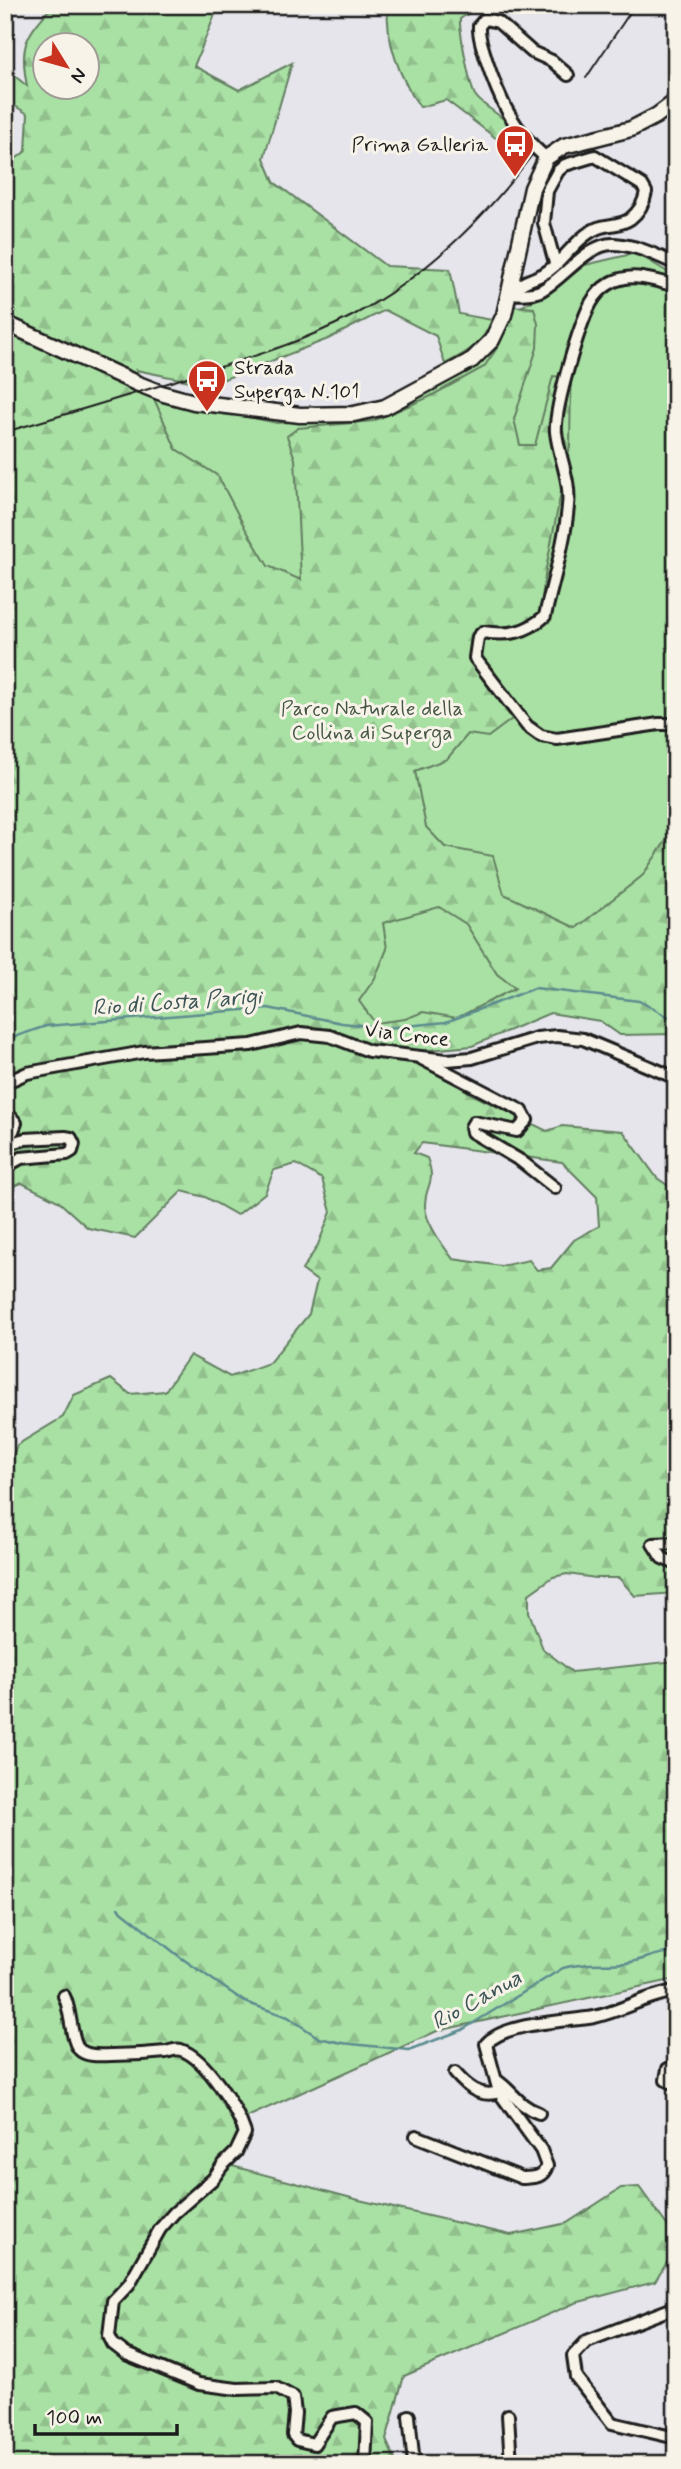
<svg xmlns="http://www.w3.org/2000/svg" width="681" height="2469" font-family="Mynerve,sans-serif">
	<defs>
		<pattern id="forest-firs" width="22" height="20" patternUnits="userSpaceOnUse" patternTransform="scale(1.75)"><rect width="22" height="20" fill="#a9e1a4"/><path d="M5 1l3.5 6h-7zM16 11l3.5 6h-7z" fill="#91c08d"/></pattern>
	</defs>
	<rect width="100%" height="100%" fill="#e6e5ec"/>
	<filter id="ink" filterUnits="userSpaceOnUse"><feTurbulence type="fractalNoise" baseFrequency=".0143" numOctaves="2"/><feDisplacementMap in="SourceGraphic" scale="14" xChannelSelector="R" yChannelSelector="G"/><feConvolveMatrix kernelMatrix="1 2 1 2 8 2 1 2 1" color-interpolation-filters="sRGB"/></filter>
	<g filter="url(#ink)">
		<polygon fill="#a9e1a4" stroke="#627e60" stroke-width="2" points="636,253 676,277 676,1035 632,1023 543,1006 493,1026 348,1029 150,396 277,423 347,418 479,362 511,311 538,299 585,265"/>
		<g fill="url(#forest-firs)" stroke="#627e60" stroke-width="2" fill-rule="evenodd">
			<path d="M53 5H219L194 66 239 90 292 63 264 158 274 182 386 266 450 269 459 314 492 320C482 345 468 352 445 364L436 336 385 310 328 339 209 385 136 370 156 403 176 449 218 476 245 528 268 566 301 580 295 459 287 436 298 428 373 421 429 397 484 367 499 345 513 306 534 308 538 324 537 348 514 419 520 445H535L553 376 571 378 570 446 546 569 540 613C531 620 520 628 508 629 498 631 488 628 477 629L470 647 471 660 512 719 488 737 468 734 447 759 415 771 426 827 445 847 493 856 504 894 576 928 642 876 676 826V1034L620 1035 600 1021 550 1013 472 1046 419 1051 425 1068 441 1073 471 1094 547 1131 562 1126 623 1131 657 1178 676 1191V1593L635 1596 619 1578H596L567 1574 553 1577 529 1594V1612L543 1649 572 1672 676 1661V1979L437 2031 245 2118 233 2142 232 2166 359 2200 511 2235 567 2223 621 2188 639 2187 669 2228V2259L655 2282 575 2303 404 2376 386 2440 397 2464H5V1478L17 1445 63 1417 74 1395 111 1379 130 1394 165 1391 190 1355 230 1377 269 1363 309 1314 317 1281 302 1270 317 1247 331 1212 322 1179 296 1164 274 1170 265 1193 237 1215 205 1197 182 1191 135 1238 88 1228 58 1201 22 1183 5 1189V167L26 151 28 114 5 100V68L27 86C19 44 26 36 53 5ZM46 46H88V88H46ZM439 907 466 924 497 974 515 988 457 1018 423 1012 405 1019 375 1023 359 1001 375 978 387 949 383 923ZM422 1143 562 1162 597 1197 599 1226 574 1240 551 1268 537 1270 529 1260 501 1266 453 1259C444 1247 425 1222 425 1206 425 1184 437 1184 427 1158L414 1153Z"/>
			<path d="M388 5H481L460 19C459 29 470 87 475 95 486 112 516 117 510 141L501 142 446 100 420 107C400 79 385 40 388 5Z"/>
		</g>
		<g fill="none" stroke-linecap="round" stroke-linejoin="round">
			<g stroke="#5b8c8f" stroke-width="2.5">
				<polyline points="5,1040 46,1026 268,1008 342,1023 387,1028 446,1022 535,988 639,1001 676,1021"/>
				<path d="M118 1908 180 1957 245 2002 288 2017 319 2038 342 2043 409 2050 462 2030 563 1968C584 1962 604 1965 626 1963 643 1961 658 1951 676 1953"/>
			</g>
			<defs>
				<g id="minor">
					<path d="M546 158C513 130 499 99 486 59 483 48 478 37 479 26L485 19 498 22 532 52 552 61 568 75"/>
					<path d="M676 286C653 280 631 271 609 284 602 288 595 296 591 303 579 325 554 409 556 432 559 458 571 480 568 506 565 543 553 580 545 616 526 633 508 636 483 632L478 637 475 658 527 726 541 736 557 739 659 724H676"/>
					<path d="M510 293C525 279 528 282 543 274 562 265 575 237 598 228 608 224 620 226 630 219 639 212 644 203 646 192L642 185 595 156 565 165 558 171 547 191 544 223 555 263"/>
					<path d="M510 293C520 294 533 295 542 290 564 278 588 243 614 244 636 245 656 255 676 264"/>
					<polyline points="422,1059 522,1111 527,1120 517,1131 474,1122 471,1127 472,1132 521,1161 555,1188"/>
					<polyline points="5,1083 27,1073 144,1052 251,1045 301,1033 330,1036 369,1051 447,1060 472,1058 537,1038 557,1036 583,1039 676,1078"/>
					<polyline points="5,1117 11,1117 16,1123 13,1131 5,1135"/>
					<polyline points="5,1145 25,1139 65,1137 71,1138 74,1144 72,1151 67,1154 21,1158 5,1167"/>
					<polyline points="676,1543 653,1544 662,1558 676,1564"/>
					<path d="M64 1996C72 2011 70 2043 81 2051 90 2057 102 2055 112 2055 130 2055 148 2054 166 2052 171 2051 176 2048 181 2050 206 2058 237 2109 245 2133L236 2152 222 2166 213 2179 174 2213 160 2229 129 2284 113 2301 109 2336 113 2344 126 2354 199 2384 237 2389 276 2388 293 2397 295 2413 293 2435 297 2440 314 2444 332 2417 356 2413 367 2422 365 2464"/>
					<polyline points="676,2065 668,2069 666,2080 676,2085"/>
					<path d="M455 2073C467 2087 480 2098 499 2092"/>
					<path d="M496 2080C513 2091 518 2106 539 2113"/>
					<path d="M416 2136 522 2178C534 2177 542 2179 547 2166L541 2150 499 2092 486 2044C505 2022 566 2022 594 2017 622 2011 647 1995 676 1991"/>
					<polyline points="676,2307 587,2341 573,2356 576,2377 612,2423 676,2438"/>
					<polyline points="508,2415 511,2464"/>
					<polyline points="409,2416 414,2464"/>
				</g>
				<polyline id="tertiary" points="5,323 136,383 164,394 194,402 300,415 354,414 385,407 472,360 492,340 504,315 532,188 546,158 564,146 631,129 656,116 676,101"/>
			</defs>
			<use href="#minor" stroke="#1c1c1c" stroke-width="16"/>
			<use href="#tertiary" stroke="#1c1c1c" stroke-width="19"/>
			<use href="#minor" stroke="#f7f3e8" stroke-width="10"/>
			<use href="#tertiary" stroke="#f7f3e8" stroke-width="14"/>
			<g stroke="#1c1c1c" stroke-width="2">
				<polyline points="586,78 635,5"/>
				<path d="M5 432C60 416 114 400 168 383 231 363 293 347 352 316 423 278 484 219 532 155"/>
			</g>
		</g>
	</g>
	<defs>
		<symbol id="bus-pin" viewBox="-11 -11 22 30"><path d="M0 17L-7.5 6A9.5 9.5 0 1 1 7.5 6Z" fill="#c8321e" stroke="#f7f3e8"/><path d="M-5-6H5V4H4V6H2V4H-2V6H-4V4H-5ZM-3.5-4V0h7V-4ZM-3.5 1.2v1.5H-2V1.2ZM2 1.2v1.5H3.5V1.2Z" fill="#fff"/></symbol>
	</defs>
	<g fill-rule="evenodd">
		<use href="#bus-pin" x="493" y="122" width="44" height="60"/>
		<use href="#bus-pin" x="185" y="357" width="44" height="60"/>
	</g>
	<g text-anchor="middle" stroke-width="6" stroke-linejoin="round" paint-order="stroke">
		<g font-size="21" fill="#1c1c1c" stroke="#f7f3e8" text-anchor="end">
			<text x="488" y="151">Prima Galleria</text>
			<text x="234" y="374" text-anchor="start">Strada<tspan x="234" dy="24">Superga N.101</tspan></text>
		</g>
		<g font-size="21" fill="#465745" stroke="#f7f3e8">
			<text x="372" y="715">Parco Naturale della<tspan x="372" dy="24">Collina di Superga</tspan></text>
		</g>
		<g font-size="21" fill="#1c1c1c" stroke="#f7f3e8">
			<text transform="translate(407 1034) rotate(7)" y="7">Via Croce</text>
		</g>
		<g font-size="23" font-style="italic" fill="#3c5455" stroke="#f7f3e8">
			<text transform="translate(177 1001) rotate(-4)" y="8">Rio di Costa Parigi</text>
			<text transform="translate(476 1999) rotate(-29)" y="8">Rio Canua</text>
		</g>
	</g>
	<rect width="681" height="2469" fill="none" stroke="#f7f3e8" stroke-width="28"/>
	<rect x="14" y="14" width="653" height="2441" fill="none" stroke="#1c1c1c" stroke-width="2.5" filter="url(#ink)"/>
	<g transform="translate(66 66) rotate(127)"><circle r="33" fill="#f7f3e8" stroke="#9f9d96" stroke-width="2"/>
	<path d="M0-5L12 26L0 18L-12 26Z" fill="#c8321e"/>
	<text y="-10" font-size="19" font-weight="bold" text-anchor="middle" fill="#1c1c1c">N</text>
	</g>
	<path d="M35 2424v10h142v-10" fill="none" stroke="#1c1c1c" stroke-width="3.5"/>
	<text x="46" y="2424" font-size="21" fill="#1c1c1c" stroke="#f7f3e8" stroke-width="5" paint-order="stroke">100 m</text>
</svg>
